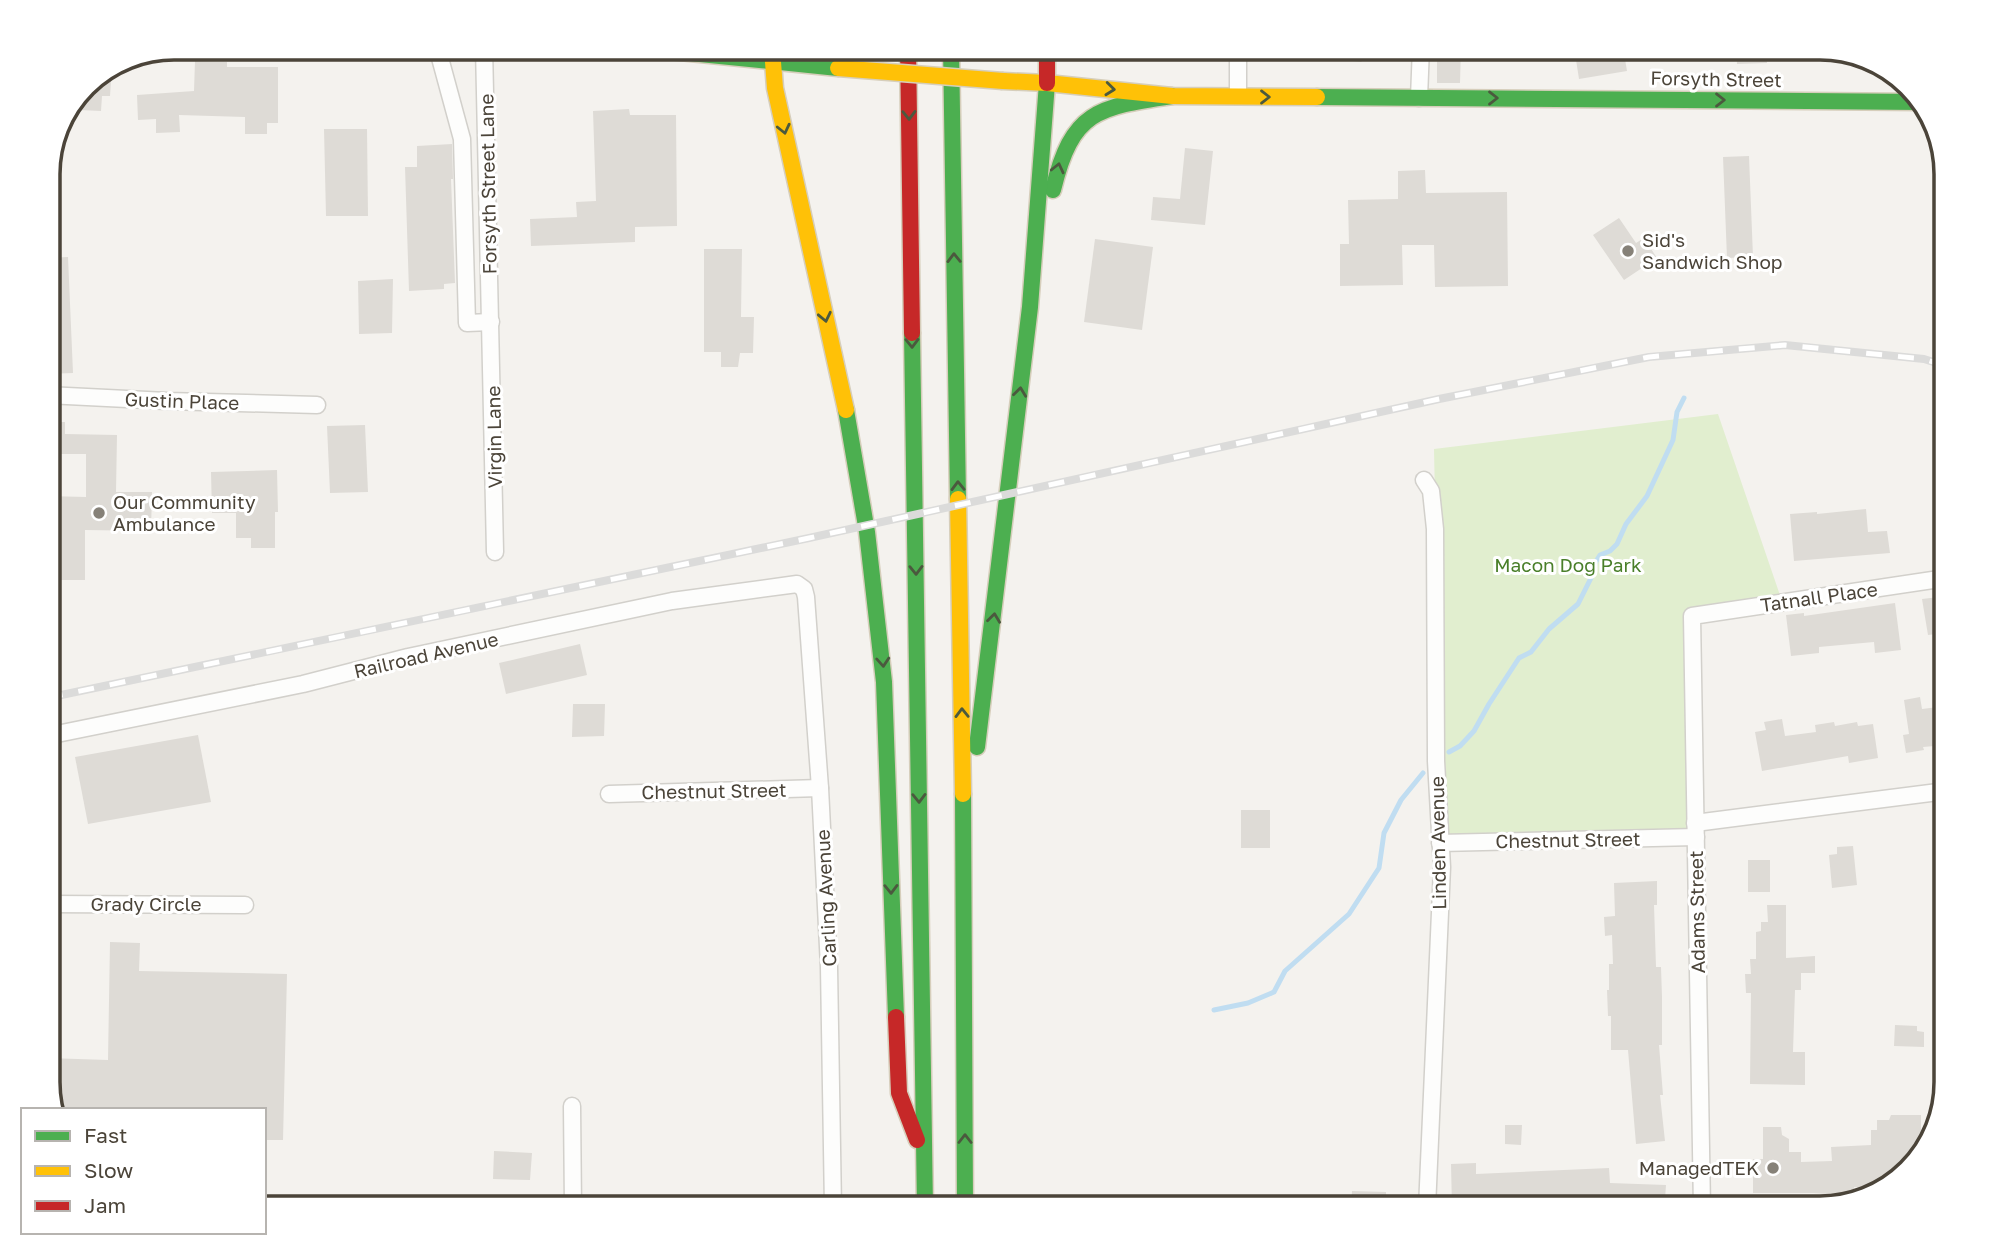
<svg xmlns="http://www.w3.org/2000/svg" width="1993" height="1255" font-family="'Golos Text',sans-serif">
	<rect width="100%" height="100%" fill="#f4f2ee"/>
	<polygon fill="#e1eecf" points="1718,414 1783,604 1690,616 1696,837 1442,841 1434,449"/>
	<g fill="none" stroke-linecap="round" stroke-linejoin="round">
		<g stroke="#c0ddf1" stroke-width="5">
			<polyline points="1449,752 1460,746 1474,731 1489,704 1519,658 1531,652 1549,629 1578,604 1594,572 1595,563 1600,555 1610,551 1617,544 1626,524 1647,496 1673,440 1677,412 1684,398"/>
			<polyline points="1214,1010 1248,1003 1274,992 1285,971 1349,914 1379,868 1384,833 1401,800 1423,773"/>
		</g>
	</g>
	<g fill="#dedbd6">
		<polygon points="1322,47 1377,47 1361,62 1322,57"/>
		<polygon points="1437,47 1461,47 1460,83 1437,83"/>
		<polygon points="1574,47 1623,47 1627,71 1579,79"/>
		<polygon points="1736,47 1766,47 1767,63 1737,64"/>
		<polygon points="195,61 227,62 227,67 278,67 278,123 267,123 267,134 245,134 245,117 179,115 180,132 156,133 156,119 138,120 137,95 194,91"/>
		<polygon points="112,66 110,96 102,96 101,111 79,110 80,94 84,84"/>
		<polygon points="629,109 630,115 676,115 677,226 635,227 635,242 531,246 530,219 577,217 576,202 596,201 593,111"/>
		<polygon points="324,129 367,129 368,216 326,216"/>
		<polygon points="452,144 453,179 451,179 455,283 444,284 444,289 409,291 405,167 417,167 417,146"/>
		<polygon points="1185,148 1213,151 1205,225 1151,220 1153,197 1180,199"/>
		<polygon points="1749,156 1753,257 1727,258 1723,157"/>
		<polygon points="1425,170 1426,193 1507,192 1508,286 1435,287 1434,245 1402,245 1403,285 1340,286 1340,244 1349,244 1348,200 1398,199 1398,171"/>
		<polygon points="1619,218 1636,243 1644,238 1657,258 1624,280 1593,235"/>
		<polygon points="1095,239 1153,247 1142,330 1084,322"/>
		<polygon points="704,249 742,249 741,317 754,317 753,353 740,353 738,367 721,367 721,352 704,352"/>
		<polygon points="68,257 73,373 47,374 47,258"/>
		<polygon points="393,279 392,333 359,334 358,281"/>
		<polygon points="47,422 65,422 65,434 117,435 116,492 152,492 151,531 85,530 85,580 47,580 47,496 86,497 86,454 47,454"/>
		<polygon points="365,425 368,492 330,493 327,426"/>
		<polygon points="277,470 278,512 275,512 275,548 251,548 251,538 236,538 236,513 212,513 211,472"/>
		<polygon points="1866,509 1868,532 1887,531 1890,553 1794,561 1790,514 1817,512 1817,514"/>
		<polygon points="1939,597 1945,633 1928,635 1922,599"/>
		<polygon points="1895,603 1901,650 1875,653 1874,642 1819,647 1819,653 1791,656 1786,615 1804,613 1804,616"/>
		<polygon points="580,644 587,675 506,694 499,663"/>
		<polygon points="1920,697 1922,709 1946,706 1946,745 1923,747 1924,750 1906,753 1903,735 1909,734 1904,700"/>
		<polygon points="573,704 605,704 604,736 572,737"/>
		<polygon points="1782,719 1785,736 1816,732 1815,725 1834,722 1835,726 1857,722 1858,726 1873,724 1878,758 1849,763 1848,756 1762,771 1755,732 1766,730 1764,722"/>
		<polygon points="198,735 211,802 88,824 75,757"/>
		<rect x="1241" y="810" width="29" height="38"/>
		<polygon points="1853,846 1857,885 1832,888 1829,855 1837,854 1837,847"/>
		<rect x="1748" y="860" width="22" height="32"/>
		<polygon points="1657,881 1657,905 1654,905 1656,967 1661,967 1662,997 1662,1045 1659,1045 1663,1095 1660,1095 1665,1141 1636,1144 1628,1050 1611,1050 1611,1016 1608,1016 1607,990 1609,990 1609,964 1613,964 1612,935 1605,936 1604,917 1615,916 1614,883"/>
		<polygon points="1767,905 1786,905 1786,958 1815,956 1815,973 1801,973 1801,990 1795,990 1793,1052 1805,1052 1805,1085 1750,1084 1751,993 1746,993 1745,974 1751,974 1750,959 1756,959 1756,932 1761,931 1761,922 1768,922"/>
		<polygon points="110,942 140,943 139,971 287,974 283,1140 264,1140 264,1110 54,1110 47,1090 47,1058 108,1060"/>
		<polygon points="1895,1025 1917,1026 1917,1031 1924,1032 1924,1047 1894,1046"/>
		<polygon points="1891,1115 1921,1115 1921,1150 1909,1150 1909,1167 1887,1187 1854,1187 1854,1194 1829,1196 1828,1194 1813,1193 1753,1193 1753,1159 1763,1159 1763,1127 1781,1127 1782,1135 1789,1139 1789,1152 1801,1152 1801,1162 1832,1161 1831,1147 1871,1145 1871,1130 1877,1130 1877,1120 1889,1120"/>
		<polygon points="1505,1125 1522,1125 1521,1145 1505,1144"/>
		<polygon points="494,1151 532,1153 530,1180 493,1179"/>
		<polygon points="1476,1163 1476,1174 1609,1168 1610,1183 1666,1185 1665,1199 1659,1199 1659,1208 1537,1208 1537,1206 1452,1208 1451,1164"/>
		<polygon points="1352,1191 1386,1192 1386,1208 1351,1208"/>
	</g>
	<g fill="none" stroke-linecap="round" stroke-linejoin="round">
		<defs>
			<g id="street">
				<polyline points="437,47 462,139 467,323 491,322"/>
				<polyline points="484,47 495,552"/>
				<polyline points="1238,96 1238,47"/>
				<polyline points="1419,98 1421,47"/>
				<polyline points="47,395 167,401 317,405"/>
				<polyline points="1424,480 1431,491 1435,529 1436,761 1442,867 1427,1208"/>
				<polyline points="47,736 303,684 408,657 672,601 797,584 804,589 806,597 820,788 829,967 833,1208"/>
				<polyline points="609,794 820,788"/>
				<polyline points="1695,823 1946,791"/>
				<polyline points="1440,843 1696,837"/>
				<polyline points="47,904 245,905"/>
				<polyline points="572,1106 573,1208"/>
				<polyline points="1702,1208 1692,616 1946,578"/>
			</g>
			<g id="fast">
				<polyline points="630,47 838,68"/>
				<polyline points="951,47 958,499"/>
				<polyline points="1317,97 1921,102"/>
				<path d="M1053 190C1072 111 1097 107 1172 96"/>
				<polyline points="912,333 925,1208"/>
				<polyline points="846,410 867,532 884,682 896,1017"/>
				<polyline points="977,747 1030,307 1047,83"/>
				<polyline points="963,794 965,1208"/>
			</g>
			<g id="slow">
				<polyline points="773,62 775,88 846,410"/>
				<polyline points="1003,81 1047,83 1172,96 1317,97"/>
				<polyline points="958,499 963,794"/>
			</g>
			<g id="jam">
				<polyline points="908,47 912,333"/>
				<polyline points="1047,47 1047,83"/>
				<polyline points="896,1017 899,1093 917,1140"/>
			</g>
		</defs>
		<use href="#street" stroke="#d2d0cb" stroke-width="19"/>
		<use href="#fast" stroke="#d6cebb" stroke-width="19"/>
		<use href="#slow" stroke="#d6cebb" stroke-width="19"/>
		<use href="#jam" stroke="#d6cebb" stroke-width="19"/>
		<use href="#street" stroke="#fdfdfc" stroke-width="16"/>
		<use href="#fast" stroke="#4caf50" stroke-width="16"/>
		<use href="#slow" stroke="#ffc107" stroke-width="16"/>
		<use href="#jam" stroke="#c62828" stroke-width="16"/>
		<defs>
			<polyline id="rail" points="47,698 809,538 1439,399 1649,357 1785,345 1924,359 1946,366"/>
		</defs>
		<use href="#rail" stroke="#dbdbda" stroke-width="8"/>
		<use href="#rail" stroke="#fff" stroke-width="5" stroke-dasharray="16" stroke-linecap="butt"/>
		<defs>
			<polyline id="slow-bridge" points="838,68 1003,81"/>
		</defs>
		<use href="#slow-bridge" stroke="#d6cebb" stroke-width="19" stroke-linecap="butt"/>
		<use href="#slow-bridge" stroke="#ffc107" stroke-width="16"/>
	</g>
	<defs><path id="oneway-chevron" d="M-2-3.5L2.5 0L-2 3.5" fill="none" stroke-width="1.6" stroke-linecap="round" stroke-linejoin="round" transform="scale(1.75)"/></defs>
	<g stroke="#4b593e">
		<use href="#oneway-chevron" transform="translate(1110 89) rotate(6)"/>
		<use href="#oneway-chevron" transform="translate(1265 97)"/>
		<use href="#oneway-chevron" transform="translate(1493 98)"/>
		<use href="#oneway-chevron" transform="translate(1720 100)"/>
		<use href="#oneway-chevron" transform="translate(909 115) rotate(89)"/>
		<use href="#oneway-chevron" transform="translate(784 129) rotate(77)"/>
		<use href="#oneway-chevron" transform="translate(1058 168) rotate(-77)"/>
		<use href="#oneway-chevron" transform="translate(954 258) rotate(-91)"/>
		<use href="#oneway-chevron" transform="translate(825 317) rotate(78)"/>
		<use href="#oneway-chevron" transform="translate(912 343) rotate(89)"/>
		<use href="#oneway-chevron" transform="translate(1020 392) rotate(-83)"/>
		<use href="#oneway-chevron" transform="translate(958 486) rotate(-91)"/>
		<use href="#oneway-chevron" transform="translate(916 570) rotate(89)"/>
		<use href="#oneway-chevron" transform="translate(994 618) rotate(-83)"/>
		<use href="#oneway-chevron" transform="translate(883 662) rotate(86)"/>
		<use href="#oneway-chevron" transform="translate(962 713) rotate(-91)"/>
		<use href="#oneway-chevron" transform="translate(919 798) rotate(89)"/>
		<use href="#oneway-chevron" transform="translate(891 889) rotate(89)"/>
		<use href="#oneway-chevron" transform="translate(965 1139) rotate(-90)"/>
	</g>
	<g fill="#868178" stroke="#fff" stroke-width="2.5">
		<circle cx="1628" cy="251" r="7"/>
		<circle cx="99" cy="513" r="7"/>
		<circle cx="1773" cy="1168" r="7"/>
	</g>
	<g text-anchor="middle" stroke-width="6" stroke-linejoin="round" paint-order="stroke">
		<g font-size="19" fill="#4b4439" stroke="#fff">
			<text transform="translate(1716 79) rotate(1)" y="7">Forsyth Street</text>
			<text transform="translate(488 184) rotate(-91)" y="7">Forsyth Street Lane</text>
			<text transform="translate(182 401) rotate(2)" y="7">Gustin Place</text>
			<text transform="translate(494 437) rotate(-91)" y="7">Virgin Lane</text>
			<text transform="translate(1819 597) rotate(-8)" y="7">Tatnall Place</text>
			<text transform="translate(426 655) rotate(-13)" y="7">Railroad Avenue</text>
			<text transform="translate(714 791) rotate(-1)" y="7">Chestnut Street</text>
			<text transform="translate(1568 840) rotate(-1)" y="7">Chestnut Street</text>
			<text transform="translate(1438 843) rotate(-91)" y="7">Linden Avenue</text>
			<text transform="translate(826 898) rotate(-93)" y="7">Carling Avenue</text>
			<text x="146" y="911">Grady Circle</text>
			<text transform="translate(1697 912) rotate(-91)" y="7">Adams Street</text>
		</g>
		<g font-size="19" fill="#4b4439" stroke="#fff" text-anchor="start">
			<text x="1642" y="247">Sid's<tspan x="1642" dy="22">Sandwich Shop</tspan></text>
			<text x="113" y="509">Our Community<tspan x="113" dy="22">Ambulance</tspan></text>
			<text x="1759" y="1175" text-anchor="end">ManagedTEK</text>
		</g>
		<g font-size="19" fill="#4a7f2a" stroke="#fff">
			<text x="1568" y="572">Macon Dog Park</text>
		</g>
	</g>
	<path d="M0 0H1993V1255H0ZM174 60H1820A114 114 0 0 1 1934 174V1082A114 114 0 0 1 1820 1196H174A114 114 0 0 1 60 1082V174A114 114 0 0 1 174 60Z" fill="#fff" fill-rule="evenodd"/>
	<path fill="none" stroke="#4b4439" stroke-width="3.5" d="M174 60H1820A114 114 0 0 1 1934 174V1082A114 114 0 0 1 1820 1196H174A114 114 0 0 1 60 1082V174A114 114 0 0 1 174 60Z"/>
	<rect x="21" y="1108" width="245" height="126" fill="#ffffff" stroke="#b7b4b0" stroke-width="2"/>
	<rect x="35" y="1131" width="35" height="10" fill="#4caf50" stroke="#b7b4b0" stroke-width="2"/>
	<text x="84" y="1143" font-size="21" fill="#4b4439">Fast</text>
	<rect x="35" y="1166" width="35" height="10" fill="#ffc107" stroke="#b7b4b0" stroke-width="2"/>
	<text x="84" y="1178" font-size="21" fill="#4b4439">Slow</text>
	<rect x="35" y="1201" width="35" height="10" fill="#c62828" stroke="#b7b4b0" stroke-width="2"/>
	<text x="84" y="1213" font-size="21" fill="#4b4439">Jam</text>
</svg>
